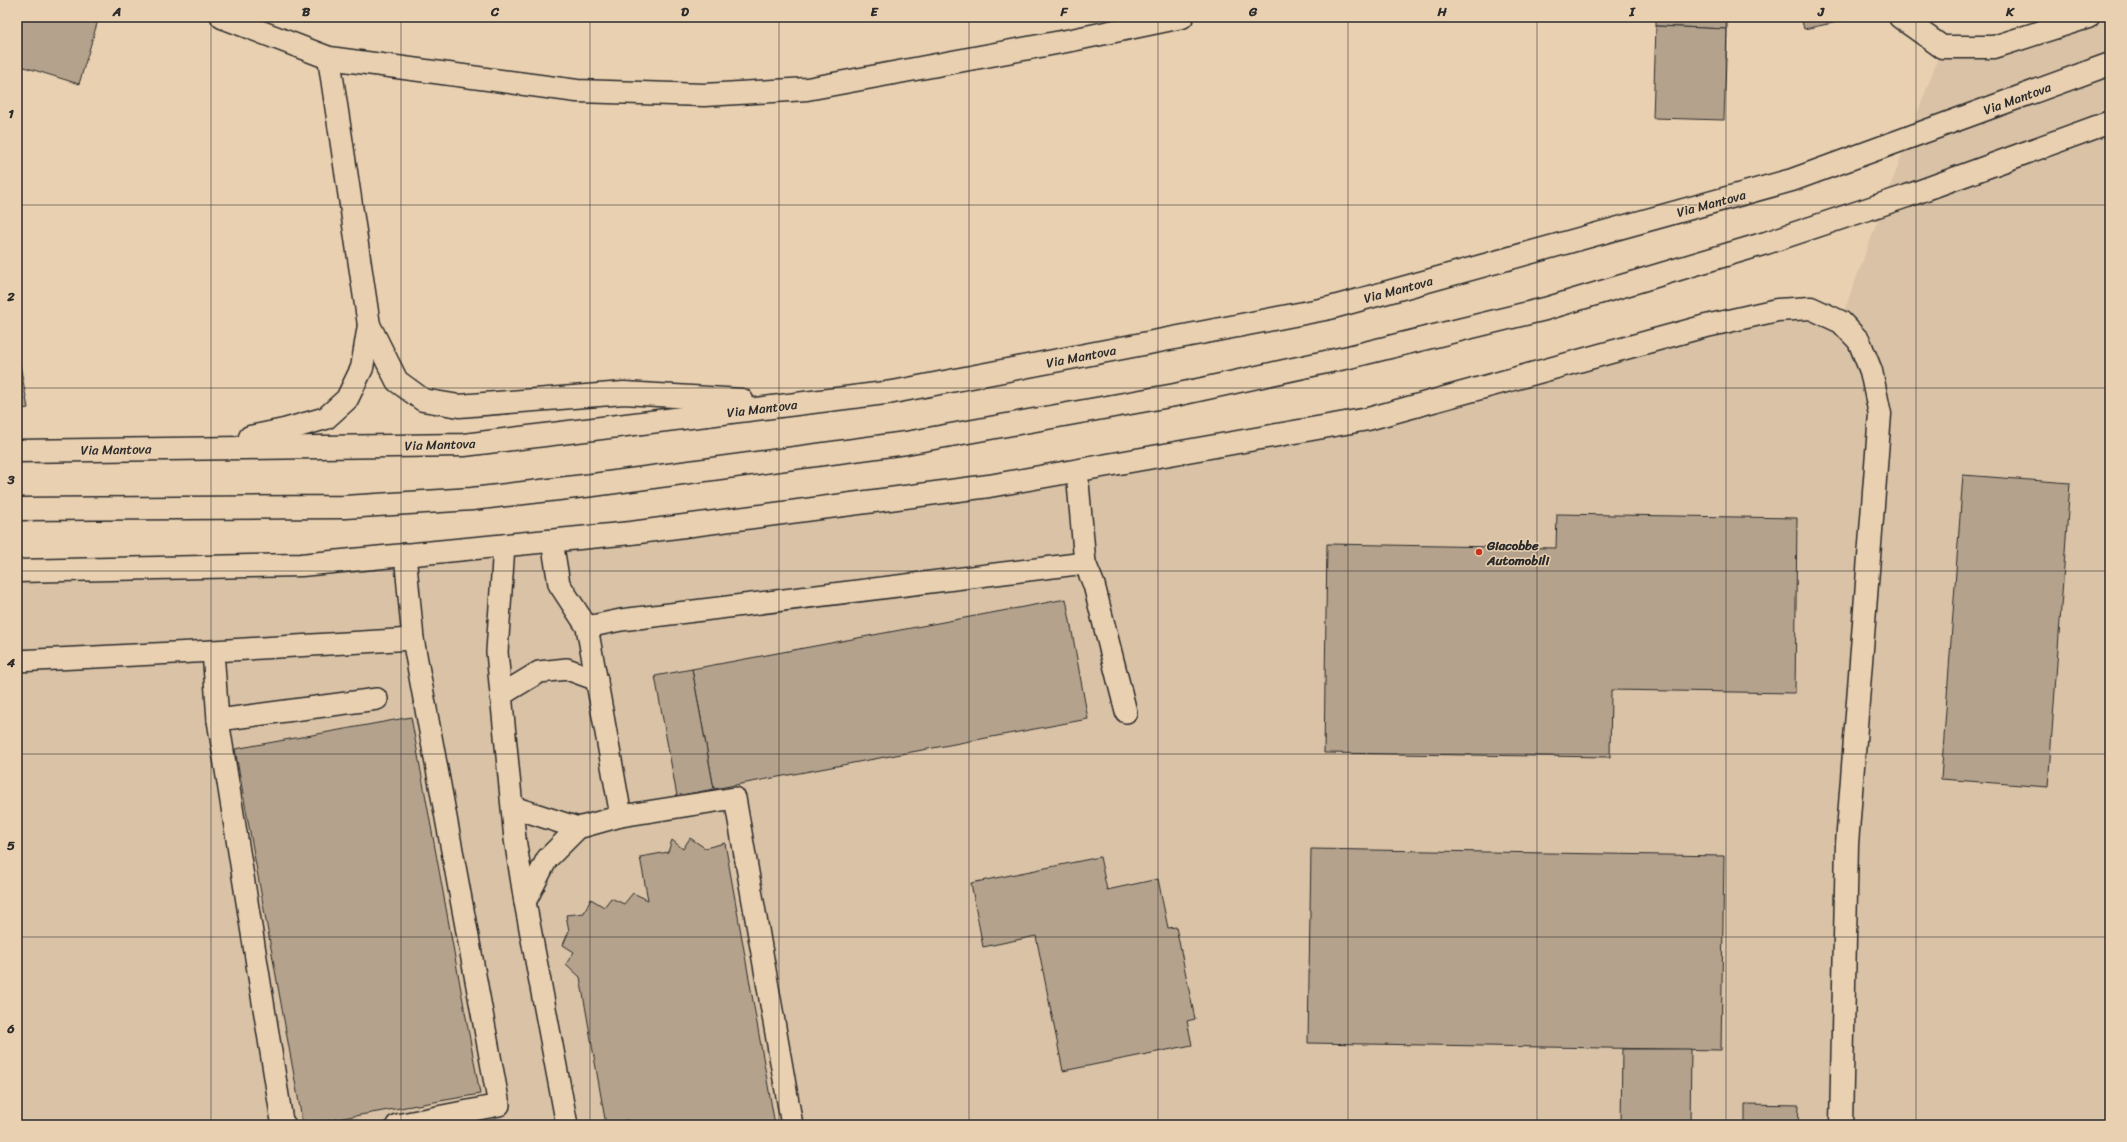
<svg xmlns="http://www.w3.org/2000/svg" width="2127" height="1142" font-family="Sriracha,sans-serif">
	<rect width="100%" height="100%" fill="#e9d0b1"/>
	<filter id="ink" filterUnits="userSpaceOnUse"><feTurbulence type="fractalNoise" baseFrequency=".025" numOctaves="2"/><feDisplacementMap in="SourceGraphic" scale="8" xChannelSelector="R" yChannelSelector="G"/><feConvolveMatrix kernelMatrix="1 2 1 2 8 2 1 2 1" color-interpolation-filters="sRGB"/></filter>
	<g filter="url(#ink)">
		<polygon fill="#d9c2a6" points="2088,17 2110,17 2110,1125 17,1125 17,571 301,565 631,533 1368,419 1777,310 1840,322 1942,47"/>
		<g fill="#b4a28c" stroke="#2b2b2b">
			<polygon points="17,17 99,17 79,84 21,66 17,78"/>
			<polygon points="1656,17 1727,17 1727,29 1656,26"/>
			<polygon points="1801,17 1841,17 1842,21 1804,29"/>
			<polygon points="1656,26 1727,29 1724,120 1653,118"/>
			<polygon points="17,348 28,408 17,410"/>
			<polygon points="1963,475 2070,483 2048,787 1941,779"/>
			<polygon points="1557,514 1797,518 1795,693 1611,690 1610,757 1324,753 1327,544 1556,548"/>
			<polygon points="1066,599 1088,719 714,789 692,669"/>
			<polygon points="692,669 714,789 677,796 655,676"/>
			<polygon points="411,717 480,1094 303,1125 235,749"/>
			<polygon points="690,838 705,848 725,843 775,1125 629,1125 628,1120 606,1125 580,977 566,964 574,952 563,945 569,931 566,915 584,913 591,899 604,907 611,898 624,904 633,893 648,900 640,857 668,852 672,840 683,849"/>
			<polygon points="1311,849 1724,856 1721,1050 1308,1043"/>
			<polygon points="1100,857 1107,890 1158,879 1168,928 1176,927 1195,1019 1187,1021 1192,1045 1063,1071 1036,936 983,947 971,883"/>
			<polygon points="1622,1049 1691,1049 1690,1125 1621,1125"/>
			<polygon points="1745,1104 1799,1105 1798,1125 1745,1125"/>
		</g>
		<g fill="none" stroke-linecap="round" stroke-linejoin="round">
			<defs>
				<g id="service">
					<polyline points="1077,471 1085,563 1094,585 1126,712"/>
					<polyline points="552,541 559,584 587,627 621,816"/>
					<polyline points="504,545 497,652 515,839 525,902 567,1125"/>
					<polyline points="587,627 621,620 1085,563"/>
					<polyline points="17,661 213,651"/>
					<polyline points="501,695 539,672 567,669 597,680"/>
					<polyline points="218,720 377,699"/>
					<polyline points="513,807 578,828"/>
					<polyline points="525,902 547,859 578,828 621,816 735,798 792,1125"/>
					<polyline points="285,1125 282,1121 218,720 213,651 413,639"/>
					<polyline points="397,1125 499,1105 413,639 405,554"/>
				</g>
				<g id="minor">
					<polyline points="222,17 329,58 577,91 704,95 807,89 1072,40 1182,17"/>
					<polyline points="1900,17 1942,47 1994,47 2088,17"/>
					<polyline points="17,571 301,565 631,533 989,486 1368,419 1702,327 1777,310 1811,308 1841,322 1859,341 1871,371 1880,414 1847,844 1841,1125"/>
				</g>
				<g id="trunk">
					<polyline points="329,58 369,325 397,381 423,400 459,406 624,393 742,400"/>
					<polyline points="250,437 284,430 326,418 347,399 362,368 369,325"/>
					<polyline points="17,451 464,445 893,392 1330,308 1792,180 2110,64"/>
					<polyline points="17,509 345,507 472,499 593,485 906,443 1175,395 1349,357 1545,309 1766,243 1907,196 2110,122"/>
				</g>
			</defs>
			<use href="#service" stroke="#2b2b2b" stroke-width="24"/>
			<use href="#minor" stroke="#2b2b2b" stroke-width="25"/>
			<use href="#trunk" stroke="#2b2b2b" stroke-width="25"/>
			<use href="#service" stroke="#e9d0b1" stroke-width="21"/>
			<use href="#minor" stroke="#e9d0b1" stroke-width="22"/>
			<use href="#trunk" stroke="#e9d0b1" stroke-width="22"/>
		</g>
	</g>
	<path fill="none" stroke="#2b2b2b" stroke-width="1" stroke-opacity="0.55" d="M211 17V1125M401 17V1125M590 17V1125M779 17V1125M969 17V1125M1158 17V1125M1348 17V1125M1537 17V1125M1726 17V1125M1916 17V1125M17 205H2110M17 388H2110M17 571H2110M17 754H2110M17 937H2110"/>
	<circle fill="#c8321e" stroke="#e9d0b1" stroke-width="1.5" cx="1479" cy="552" r="4"/>
	<g text-anchor="middle" stroke-width="3" stroke-linejoin="round" paint-order="stroke">
		<g font-size="13" fill="#2b2b2b" stroke="#e9d0b1">
			<text transform="translate(2017 98) rotate(-20)" y="5">Via Mantova</text>
			<text transform="translate(1711 203) rotate(-15)" y="5">Via Mantova</text>
			<text transform="translate(1398 289) rotate(-15)" y="5">Via Mantova</text>
			<text transform="translate(1081 356) rotate(-11)" y="5">Via Mantova</text>
			<text transform="translate(762 408) rotate(-7)" y="5">Via Mantova</text>
			<text transform="translate(440 444) rotate(-2)" y="5">Via Mantova</text>
			<text transform="translate(116 449) rotate(-1)" y="5">Via Mantova</text>
		</g>
		<g font-size="13" font-weight="bold" fill="#2b2b2b" stroke="#e9d0b1" text-anchor="start">
			<text x="1487" y="550">Giacobbe<tspan x="1487" dy="15">Automobili</tspan></text>
		</g>
	</g>
	<rect width="2127" height="1142" fill="none" stroke="#e9d0b1" stroke-width="44"/>
	<rect x="22" y="22" width="2083" height="1098" fill="none" stroke="#2b2b2b" stroke-width="1.5"/>
	<g font-size="13" text-anchor="middle" font-weight="bold" fill="#2b2b2b">
		<text x="117" y="16">A</text>
		<text x="306" y="16">B</text>
		<text x="495" y="16">C</text>
		<text x="685" y="16">D</text>
		<text x="874" y="16">E</text>
		<text x="1064" y="16">F</text>
		<text x="1253" y="16">G</text>
		<text x="1442" y="16">H</text>
		<text x="1632" y="16">I</text>
		<text x="1821" y="16">J</text>
		<text x="2010" y="16">K</text>
		<text x="11" y="118">1</text>
		<text x="11" y="301">2</text>
		<text x="11" y="484">3</text>
		<text x="11" y="667">4</text>
		<text x="11" y="850">5</text>
		<text x="11" y="1033">6</text>
	</g>
</svg>
